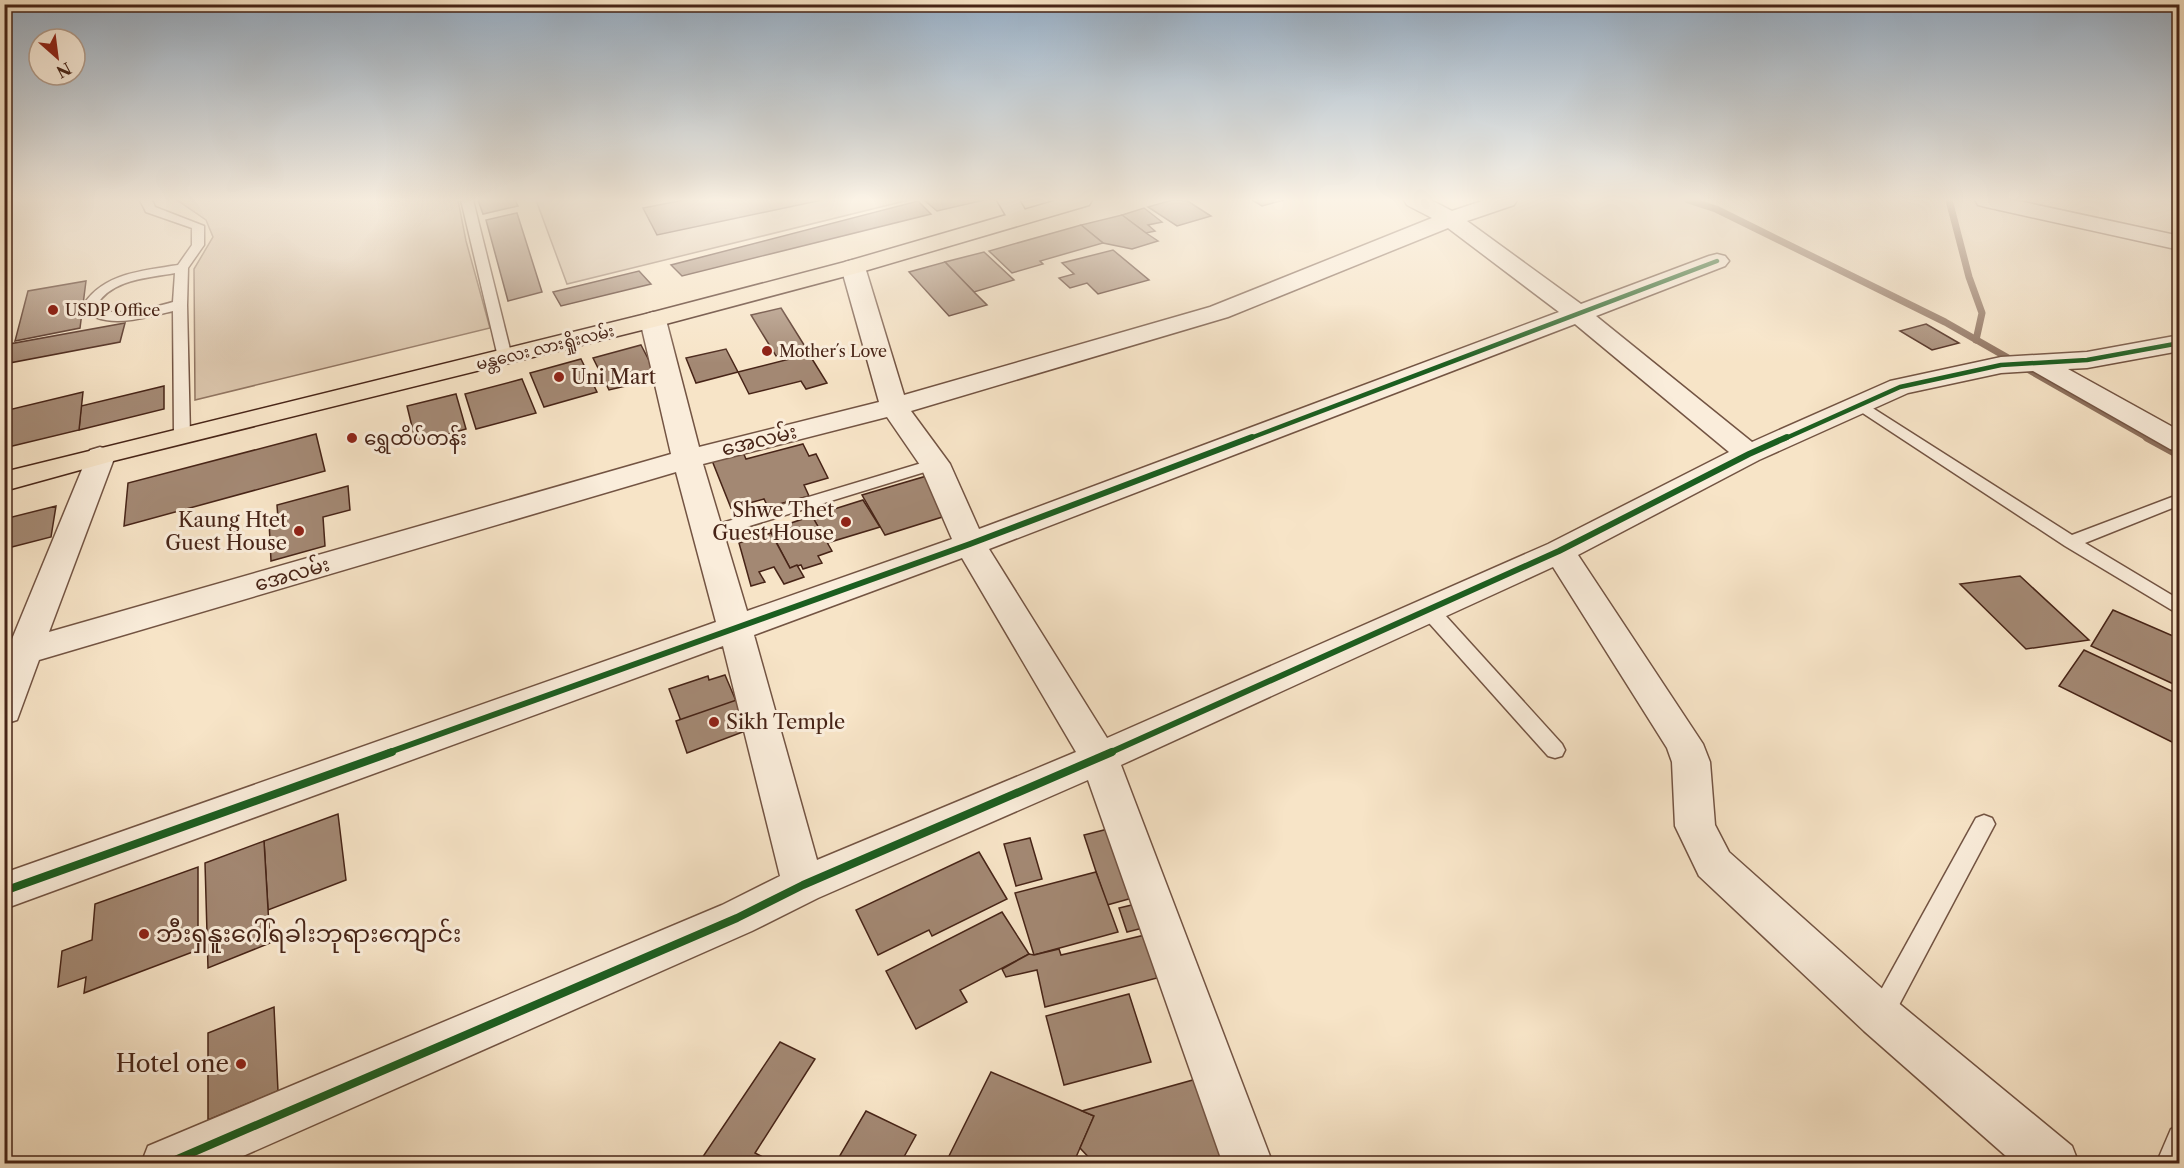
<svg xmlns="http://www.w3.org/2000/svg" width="2184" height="1168" font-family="'Libre Caslon Text','Noto Sans Myanmar',serif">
	<rect width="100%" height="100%" fill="#f7e4c7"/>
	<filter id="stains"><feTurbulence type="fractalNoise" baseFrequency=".00333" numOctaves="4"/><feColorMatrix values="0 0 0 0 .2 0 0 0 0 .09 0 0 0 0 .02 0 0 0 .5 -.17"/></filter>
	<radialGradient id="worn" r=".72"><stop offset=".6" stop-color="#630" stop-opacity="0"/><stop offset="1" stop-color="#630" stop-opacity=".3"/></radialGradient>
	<g fill="#d9c3a9" stroke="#907460" stroke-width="1.5">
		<polygon points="177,200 458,200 466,241 490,328 195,400 194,269 213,237 206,220"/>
		<polygon points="536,200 909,200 567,284"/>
	</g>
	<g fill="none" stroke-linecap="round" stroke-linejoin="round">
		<g stroke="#8d705d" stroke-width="7">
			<polyline points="1688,200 1716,209 1945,322 2150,439"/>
			<polyline points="1949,200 1969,277 1982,313 1976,340"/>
		</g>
		<polyline stroke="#8d705d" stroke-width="9" points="2147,437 2180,455"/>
	</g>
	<g fill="#a38873" stroke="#472417" stroke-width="1.5">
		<polygon points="478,200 515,200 518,206 483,214"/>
		<polygon points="684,200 822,200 657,235 643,208"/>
		<polygon points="924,200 984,200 937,211"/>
		<polygon points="1172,200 1186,200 1211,216 1177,226 1148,207"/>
		<polygon points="1252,200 1284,200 1262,206"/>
		<polygon points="918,201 931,214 682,276 671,265"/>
		<polygon points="1144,208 1162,222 1148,225 1155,231 1146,233 1122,215"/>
		<polygon points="517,213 542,292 508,301 486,220"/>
		<polygon points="1122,215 1146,233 1158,241 1132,249 1103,243 1081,225"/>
		<polygon points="1081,225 1103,243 1040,261 1043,264 1012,273 989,251"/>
		<polygon points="1113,250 1149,280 1098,294 1087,283 1070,288 1059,278 1074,274 1062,263"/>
		<polygon points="984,252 1014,280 974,292 945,262"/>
		<polygon points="945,262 974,292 987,305 949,316 909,272"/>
		<polygon points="639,271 651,284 561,306 553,292"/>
		<polygon points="86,281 80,328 15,341 28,291"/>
		<polygon points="781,308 806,348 776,356 751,315"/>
		<polygon points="125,323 120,342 4,364 4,345"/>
		<polygon points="1926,324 1959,343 1932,350 1900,331"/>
		<polygon points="641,345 654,370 626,378 630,385 609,390 593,358"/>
		<polygon points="726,349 738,372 696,383 686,358"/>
		<polygon points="809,354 827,383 806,389 801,381 749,394 738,372"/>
		<polygon points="581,359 597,392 544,407 530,373"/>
		<polygon points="522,379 536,413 476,429 465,394"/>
		<polygon points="164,386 164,409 79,430 81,406"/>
		<polygon points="83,392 79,430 4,448 4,411"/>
		<polygon points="456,394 466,429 416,443 407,406"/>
		<polygon points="316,434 325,471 124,526 128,483"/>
		<polygon points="803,444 809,456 816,454 828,478 804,485 809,496 768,507 764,499 731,508 711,458 742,450 746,459"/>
		<polygon points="930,475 955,513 885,535 862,495"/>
		<polygon points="348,486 350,510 323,517 325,546 271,561 269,521 278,519 277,505"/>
		<polygon points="863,500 880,527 827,543 812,516"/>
		<polygon points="56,506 51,537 4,549 4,519"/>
		<polygon points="812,516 832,551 818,556 822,563 803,569 801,565 790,568 770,530"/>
		<polygon points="771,533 790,568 797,565 804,577 784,584 774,567 759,572 765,582 751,586 739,543"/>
		<polygon points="2020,576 2089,640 2026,649 1960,584"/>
		<polygon points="2113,610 2180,639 2180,687 2091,646"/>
		<polygon points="2084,650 2180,695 2180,746 2059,686"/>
		<polygon points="725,675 736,701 681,721 669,689 708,676 709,680"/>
		<polygon points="748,696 748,730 687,753 676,721"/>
		<polygon points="338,814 346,880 268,910 264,841"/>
		<polygon points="1112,828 1136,897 1107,905 1084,835"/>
		<polygon points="1030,838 1042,879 1016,886 1004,844"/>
		<polygon points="264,841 270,943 208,968 205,863"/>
		<polygon points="979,852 1007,899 932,936 929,930 878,955 856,910"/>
		<polygon points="198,867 198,950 84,993 86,977 58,987 62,951 92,940 95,904"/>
		<polygon points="1096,872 1118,932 1034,955 1015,893"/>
		<polygon points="1136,904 1143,928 1127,932 1119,908"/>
		<polygon points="1002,912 1029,954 960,990 967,1002 916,1029 886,971"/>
		<polygon points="1145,935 1157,978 1045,1007 1037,970 1006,977 1002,969 1029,954 1034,955 1059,949 1061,955"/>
		<polygon points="1129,994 1151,1062 1064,1085 1046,1016"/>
		<polygon points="274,1007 278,1091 208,1120 208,1033"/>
		<polygon points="780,1042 815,1059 755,1153 776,1164 698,1164"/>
		<polygon points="991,1072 1094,1116 1073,1164 945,1164"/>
		<polygon points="1200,1078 1226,1164 1095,1164 1080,1148 1094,1116 1082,1111"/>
		<polygon points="866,1111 916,1135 900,1164 835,1164"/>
	</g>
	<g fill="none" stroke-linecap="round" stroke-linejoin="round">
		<defs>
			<g id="lane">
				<path d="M140 200H152L155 207 204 226V245L188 268 187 305 190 436 182 441 174 436 173 311C147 317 102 332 82 307 102 273 142 271 178 265L192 245V228L146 212ZM175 273 173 302C155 307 112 320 96 306 111 279 148 278 175 273Z"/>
				<polygon points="461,200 473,200 512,357 510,360 505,361 498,357"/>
				<polygon points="1860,400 2072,535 2180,494 2180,505 2085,543 2180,600 2180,615 2065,546 1855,408 1852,405"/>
				<polygon points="935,459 941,461 943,464 941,467 714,537 702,537 699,533 702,529"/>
				<polygon points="1428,603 1435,604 1562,744 1565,750 1562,756 1555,758 1548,756 1421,614 1419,609 1421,604"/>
				<polygon points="1984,815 1992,818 1995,824 1889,1024 1880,1028 1871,1024 1868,1016 1871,1008 1976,818"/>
				<polygon points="2180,1125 2180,1164 2156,1164 2171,1129"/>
			</g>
			<g id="street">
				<path d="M1404 200H1431L1452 211 1485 200H1517L1514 205 1467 221 1581 304 1709 256 1717 254 1725 256 1729 261 1725 266 1596 316 1752 442 1890 381 2001 357 2087 352 2180 335V351L2087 368 2068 369 2180 431V452L2170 449 2033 371 2001 373 1908 393 1759 460 1578 555 1703 744 1710 762 1715 825 1729 852 1896 1001 2072 1146 2079 1164H2015L1864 1031 1699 876 1675 826 1672 762 1667 748 1553 567 1121 765 1273 1164H1223L1088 780 818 898 752 931 225 1164H141L148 1146 722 905 780 876 723 646 4 909V873L716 622 676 472 39 660 17 720 4 724V645L10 644 90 450 100 447 110 450 115 456 49 632 671 454 640 320 644 315 653 312 662 315 666 320 699 447 879 402 841 267 845 262 853 260 861 262 865 267 904 395 1210 307 1432 218 1407 205ZM1448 228 1559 312 979 529 950 464 911 411 1228 317ZM1575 324 1729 452 1548 544 1107 738 989 549ZM887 417 920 465 952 539 747 611 703 464ZM962 558 1076 752 817 860 754 635Z"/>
				<polygon points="1975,200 2014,200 2180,236 2180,250 1986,207 1978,205"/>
			</g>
			<polygon id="secondary" points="997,200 1019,200 1029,217 1026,222 1018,224 1010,222"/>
			<polygon id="highway" points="1058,200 1092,200 1089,205 861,272 662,325 109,462 4,491 4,472 646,314 845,262"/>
		</defs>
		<use href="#lane" stroke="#735443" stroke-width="3"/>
		<use href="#street" stroke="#735443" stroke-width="3"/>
		<use href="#secondary" stroke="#472417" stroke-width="3"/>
		<use href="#highway" stroke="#472417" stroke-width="3"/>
		<use href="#lane" fill="#faeddb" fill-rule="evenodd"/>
		<use href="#street" fill="#faeddb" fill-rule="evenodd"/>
		<use href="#secondary" fill="#faeddb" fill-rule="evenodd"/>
		<use href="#highway" fill="#f7e4c7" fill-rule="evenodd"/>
		<defs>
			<g id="cycleway-far2">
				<polyline points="1248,439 1717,261"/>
				<polyline points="1784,439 1900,387 2001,365 2087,360 2180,343"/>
			</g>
			<g id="cycleway-far1">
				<polyline points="387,753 970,544 1252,437"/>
				<polyline points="1109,753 1559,551 1749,454 1787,437"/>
			</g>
			<g id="cycleway">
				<polyline points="4,891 392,752"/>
				<polyline points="166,1164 737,918 803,885 1112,752"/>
			</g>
		</defs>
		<use href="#cycleway-far2" stroke="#faeddb" stroke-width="8"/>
		<use href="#cycleway-far1" stroke="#faeddb" stroke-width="10"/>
		<use href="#cycleway" stroke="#faeddb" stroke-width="12"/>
		<use href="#cycleway-far2" stroke="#1b5e20" stroke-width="4.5"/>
		<use href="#cycleway-far1" stroke="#1b5e20" stroke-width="6"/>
		<use href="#cycleway" stroke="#1b5e20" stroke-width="8"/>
	</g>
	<linearGradient id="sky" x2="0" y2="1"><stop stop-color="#96adc3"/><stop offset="0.55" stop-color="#fbf3e6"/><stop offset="1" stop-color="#fbf3e6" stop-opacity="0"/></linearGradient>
	<rect width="2184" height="363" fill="url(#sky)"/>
	<g fill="#8f2418" stroke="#faeddb" stroke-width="2">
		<circle cx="53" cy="310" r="6"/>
		<circle cx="767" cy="351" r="6"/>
		<circle cx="559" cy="377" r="6"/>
		<circle cx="352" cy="438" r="6"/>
		<circle cx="846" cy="522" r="6"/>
		<circle cx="299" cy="531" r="6"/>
		<circle cx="714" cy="722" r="6"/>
		<circle cx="144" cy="934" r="6"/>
		<circle cx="241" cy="1064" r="6"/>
	</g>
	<g text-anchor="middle" stroke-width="6" stroke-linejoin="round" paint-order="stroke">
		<g font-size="16" fill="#472417" stroke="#faeddb" text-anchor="start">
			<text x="65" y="316">USDP Office</text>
			<text x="779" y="357">Mother´s Love</text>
		</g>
		<g font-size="16" fill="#472417" stroke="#faeddb">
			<text transform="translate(545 347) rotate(-14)" y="6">မန္တလေး လားရှိုးလမ်း</text>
		</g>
		<g font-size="20" fill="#472417" stroke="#faeddb" text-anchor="start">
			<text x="571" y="384">Uni Mart</text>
			<text x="364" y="445">ရွှေထိပ်တန်း</text>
			<text x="834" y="517" text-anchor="end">Shwe Thet<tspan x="834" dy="23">Guest House</tspan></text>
			<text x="287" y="527" text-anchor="end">Kaung Htet<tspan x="287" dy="23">Guest House</tspan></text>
			<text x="726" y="729">Sikh Temple</text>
		</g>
		<g font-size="20" fill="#472417" stroke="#faeddb">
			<text transform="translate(759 440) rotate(-14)" y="7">အေလမ်း</text>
			<text transform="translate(292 574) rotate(-16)" y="7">အေလမ်း</text>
		</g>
		<g font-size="24" fill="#472417" stroke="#faeddb" text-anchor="start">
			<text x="156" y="942">ဘီးရှနူးဂေါ်ရခါးဘုရားကျောင်း</text>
			<text x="229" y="1072" text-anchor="end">Hotel one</text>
		</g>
	</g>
	<rect width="2184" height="1168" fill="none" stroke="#f7e4c7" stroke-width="24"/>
	<rect x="6" y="6" width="2172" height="1156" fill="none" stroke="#472417" stroke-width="3"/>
	<rect x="12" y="12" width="2160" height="1144" fill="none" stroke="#472417" stroke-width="1.5"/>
	<g transform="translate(57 57) rotate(152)"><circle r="28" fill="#faeddb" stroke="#b29d8d" stroke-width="1.5"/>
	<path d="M0-4.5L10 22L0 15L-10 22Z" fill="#8f2418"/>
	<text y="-9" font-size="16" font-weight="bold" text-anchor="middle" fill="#472417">N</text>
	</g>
	<rect width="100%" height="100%" filter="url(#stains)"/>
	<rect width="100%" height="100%" fill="url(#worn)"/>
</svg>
